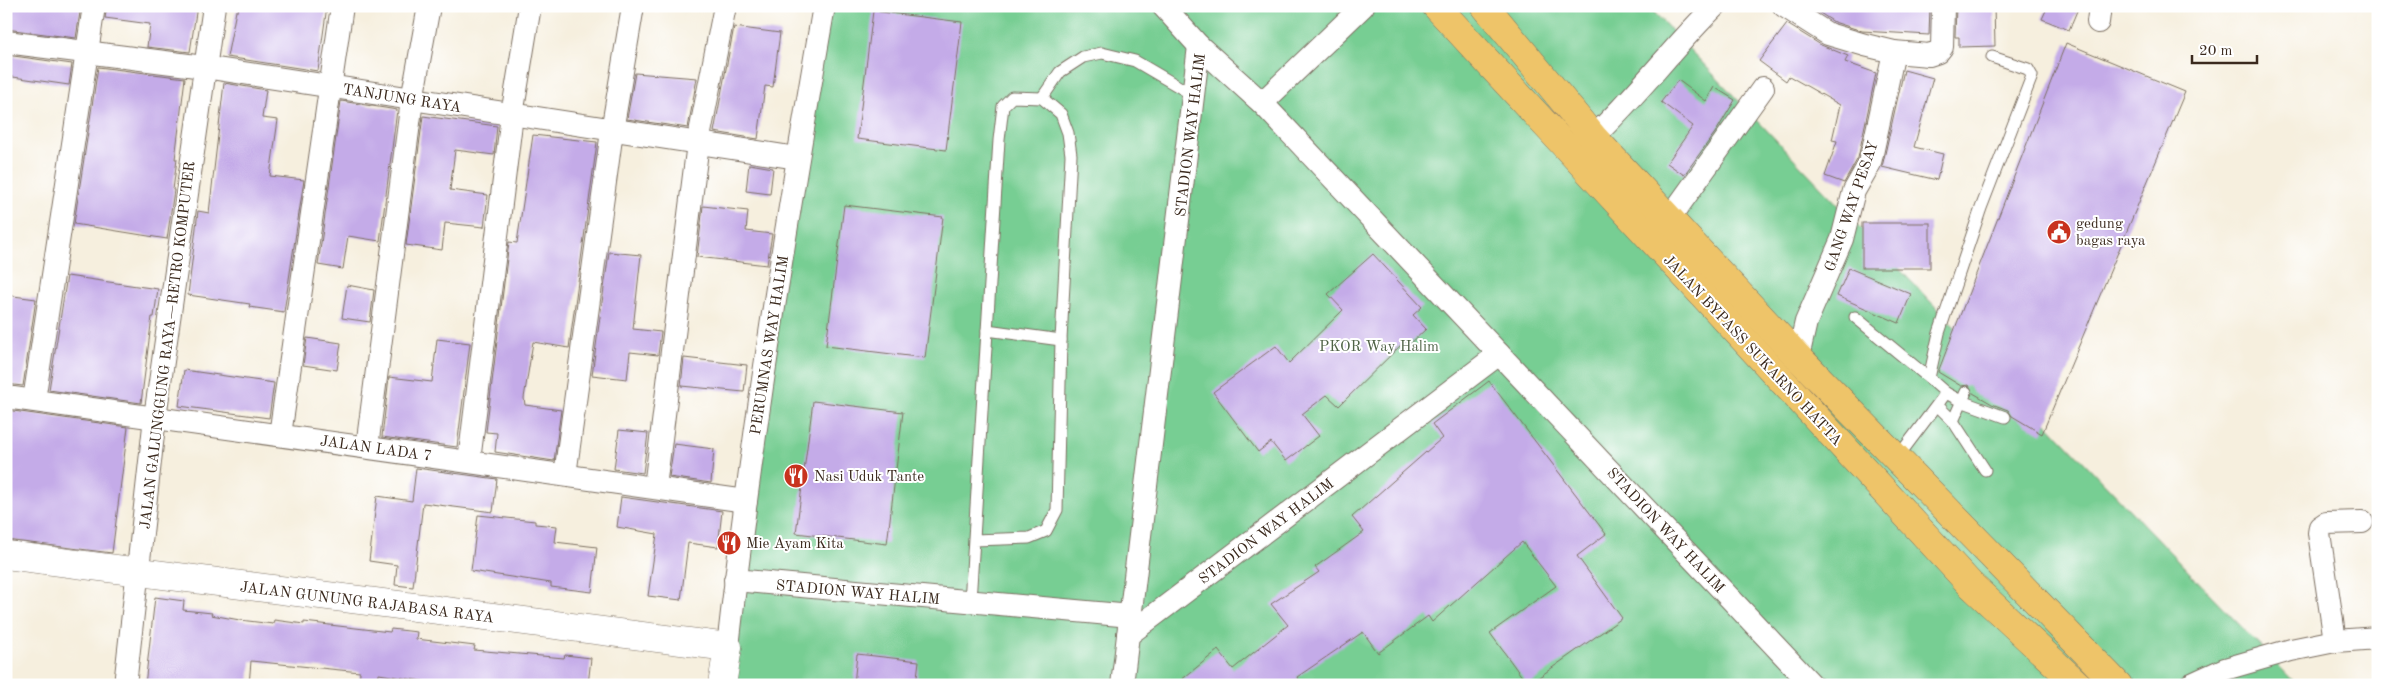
<svg xmlns="http://www.w3.org/2000/svg" width="2384" height="691" font-family="'Old Standard TT',serif">
	<rect width="100%" height="100%" fill="#fff"/>
	<filter id="ink" filterUnits="userSpaceOnUse"><feTurbulence type="fractalNoise" baseFrequency=".02" numOctaves="2"/><feDisplacementMap in="SourceGraphic" scale="10" xChannelSelector="R" yChannelSelector="G"/><feConvolveMatrix kernelMatrix="1 2 1 2 8 2 1 2 1" color-interpolation-filters="sRGB"/></filter>
	<filter id="wash" filterUnits="userSpaceOnUse"><feTurbulence type="fractalNoise" baseFrequency=".0096" numOctaves="4" result="noise"/><feDisplacementMap in="SourceGraphic" scale="20" xChannelSelector="R" yChannelSelector="G"/><feGaussianBlur stdDeviation="1.12" result="paint"/><feColorMatrix in="noise" values="0 0 0 0 0 0 0 0 0 0 0 0 0 0 0 0 0 1.4 0 .05"/><feComposite in="paint" operator="in"/></filter>
	<g filter="url(#wash)">
		<rect width="100%" height="100%" fill="#f6efde"/>
		<polygon fill="#77ce93" stroke="#597c58" points="817,6 1648,6 2297,685 717,685"/>
		<g id="blocks">
			<g fill="#c4abe8">
				<polygon points="9,6 81,6 76,38 6,29"/>
				<polygon points="107,6 197,6 190,52 147,47 150,24 105,18"/>
				<polygon points="239,6 327,6 318,71 227,57 236,11 238,11"/>
				<polygon points="1809,6 1930,6 1929,35 1862,31 1834,22"/>
				<polygon points="1956,6 1994,6 1995,46 1959,47 1959,37 1955,37"/>
				<polygon points="2048,6 2079,6 2069,30 2042,19"/>
				<polygon points="873,11 962,22 946,150 857,139"/>
				<polygon points="1787,24 1821,45 1848,56 1845,62 1876,73 1858,158 1844,183 1825,176 1837,141 1832,140 1840,105 1789,76 1786,81 1759,61"/>
				<polygon points="734,27 780,33 773,87 765,86 758,139 714,132"/>
				<polygon points="2066,43 2185,92 2042,434 2012,416 2008,410 1992,404 1973,393 1969,385 1961,386 1938,372"/>
				<polygon points="6,55 72,64 69,85 6,76"/>
				<polygon points="98,67 185,78 175,159 177,159 173,190 174,190 167,239 74,224"/>
				<polygon points="1904,70 1933,78 1914,147 1943,154 1937,180 1882,167"/>
				<polygon points="635,73 697,78 688,128 627,119"/>
				<polygon points="1678,80 1706,101 1714,87 1735,100 1717,130 1684,175 1667,163 1693,126 1661,102"/>
				<polygon points="224,83 266,90 262,118 278,120 270,176 304,180 284,312 249,307 250,304 188,295 198,211 209,213"/>
				<polygon points="341,101 397,110 380,241 348,236 343,269 318,265"/>
				<polygon points="423,116 497,126 494,155 455,150 450,190 488,195 484,227 445,223 442,250 406,245"/>
				<polygon points="533,135 597,142 569,348 533,342 524,398 525,405 561,410 554,461 495,452 497,433 486,432 509,242 517,243"/>
				<polygon points="749,164 773,168 770,194 746,191"/>
				<polygon points="844,205 943,217 925,358 826,346"/>
				<polygon points="703,206 748,211 746,231 772,234 767,265 697,257"/>
				<rect x="1862" y="223" width="68" height="45"/>
				<polygon points="609,252 641,255 633,329 661,332 658,355 630,352 627,379 592,375"/>
				<polygon points="1373,254 1422,307 1413,315 1426,329 1409,345 1405,341 1339,406 1327,395 1302,414 1319,436 1286,461 1271,442 1258,452 1213,392 1276,346 1289,363 1343,310 1328,294"/>
				<polygon points="1849,268 1911,294 1899,323 1837,296"/>
				<polygon points="67,276 158,289 154,317 152,317 141,403 49,390"/>
				<polygon points="347,285 374,290 370,322 342,318"/>
				<polygon points="6,295 36,299 23,386 6,384"/>
				<polygon points="307,338 341,343 337,370 303,365"/>
				<polygon points="437,339 470,343 457,447 382,437 389,377 432,382"/>
				<polygon points="684,358 747,365 744,392 681,386"/>
				<polygon points="184,370 274,383 269,418 179,406"/>
				<polygon points="1489,381 1606,534 1577,556 1622,618 1528,685 1490,633 1556,586 1522,542 1432,622 1428,616 1378,653 1363,632 1297,677 1303,685 1175,685 1218,650 1233,669 1288,625 1271,604 1319,572 1315,567 1364,532 1352,517 1442,438 1432,424"/>
				<polygon points="813,401 903,412 887,544 796,533"/>
				<polygon points="6,410 128,427 112,553 6,540"/>
				<polygon points="619,430 648,433 643,473 614,469"/>
				<polygon points="674,444 714,449 711,483 669,477"/>
				<polygon points="416,468 497,479 493,512 423,503 413,587 395,585 397,565 369,561 377,496 412,501"/>
				<polygon points="621,497 722,511 718,547 688,543 681,600 648,596 657,534 617,527"/>
				<polygon points="478,515 535,521 535,524 557,526 555,542 597,547 592,592 551,587 551,583 471,571"/>
				<polygon points="155,597 184,601 183,610 212,613 211,615 240,620 273,624 274,620 304,624 304,622 390,632 391,629 417,632 416,639 475,646 474,650 564,658 565,655 591,658 588,685 447,685 379,674 378,685 359,685 360,672 251,661 249,685 145,685"/>
				<polygon points="857,654 919,661 916,685 854,685"/>
			</g>
		</g>
	</g>
	<g filter="url(#ink)">
		<use href="#blocks" fill-opacity="0" stroke="#7c6f61" stroke-width="1"/>
		<g fill="none" stroke-linecap="round" stroke-linejoin="round">
			<defs>
				<g id="service">
					<polyline points="1042,98 1060,72 1083,57 1102,53 1135,61 1193,95"/>
					<polyline points="1855,317 1929,378"/>
					<polyline points="987,330 1061,340"/>
					<polyline points="1946,393 1961,401 2005,417"/>
					<polyline points="1938,406 1953,421 1966,392"/>
					<polyline points="1953,421 1985,470"/>
					<polyline points="1897,458 1946,393 1929,378 1939,333 1981,208 2032,76 2028,69 1992,57"/>
					<polyline points="970,602 999,140 1003,106 1012,97 1042,98 1061,114 1068,133 1071,155 1061,340 1057,510 1046,531 1029,538 974,540"/>
				</g>
				<g id="minor">
					<polyline points="1163,6 1199,46 1262,103 1812,685"/>
					<polyline points="1784,6 1828,34 1865,45 1894,52 1929,55 1938,52 1942,47 1943,6"/>
					<polyline points="2098,22 2100,6"/>
					<polyline points="6,42 204,67 797,158"/>
					<polyline points="1262,103 1363,6"/>
					<path d="M1593 137C1637 96 1672 48 1715 6"/>
					<polyline points="1669,219 1763,88"/>
					<polyline points="1798,357 1806,322 1842,239 1854,191 1870,163 1894,52"/>
					<polyline points="6,397 746,501"/>
					<polyline points="34,400 94,6"/>
					<polyline points="280,435 342,6"/>
					<polyline points="367,447 412,100 429,6"/>
					<polyline points="469,461 512,115 530,6"/>
					<polyline points="565,475 612,131 633,6"/>
					<polyline points="655,487 698,143 725,6"/>
					<polyline points="735,580 1131,616"/>
					<polyline points="1128,635 1499,354"/>
					<polyline points="2335,641 2319,533 2320,527 2326,523 2362,522"/>
					<path d="M728 647C752 432 787 219 824 6"/>
					<polyline points="125,685 155,417 214,6"/>
					<polyline points="1122,685 1199,46"/>
					<polyline points="2190,685 2225,669 2291,650 2335,641 2378,638"/>
				</g>
				<polyline id="tertiary" points="6,555 728,647 722,685"/>
				<g id="trunk">
					<polyline points="1436,6 1970,584 2078,685"/>
					<polyline points="1485,6 1593,137 1798,357 2118,685"/>
				</g>
			</defs>
			<use href="#service" stroke="#7c6f61" stroke-width="13"/>
			<use href="#minor" stroke="#7c6f61" stroke-width="24"/>
			<use href="#tertiary" stroke="#7c6f61" stroke-width="29"/>
			<use href="#trunk" stroke="#7c6f61" stroke-width="29"/>
			<use href="#service" stroke="#fff" stroke-width="11"/>
			<use href="#minor" stroke="#fff" stroke-width="22"/>
			<use href="#tertiary" stroke="#fff" stroke-width="28"/>
			<use href="#trunk" stroke="#eec469" stroke-width="28"/>
		</g>
	</g>
	<defs>
		<symbol id="civic-disc" viewBox="-11 -11 22 22"><circle r="9.5" fill="#c8321e" stroke="#fff"/><path d="M-.6-6.5H3V-4.5H.6V-3L4-1V1h2V6H-6V1h2V-1L-.6-3ZM-1.2 2.5V6h2.4V2.5Z" fill="#fff"/></symbol>
		<symbol id="restaurant-disc" viewBox="-11 -11 22 22"><circle r="9.5" fill="#c8321e" stroke="#fff"/><path d="M-5-6h1v4h1v-4h1v4h1v-4h1v5L-1.5 .5V6h-2V.5L-5-1ZM5-6V6H3V1.5H1.5Q1.5-4 5-6Z" fill="#fff"/></symbol>
	</defs>
	<g fill-rule="evenodd">
		<use href="#civic-disc" x="2045" y="218" width="28" height="28"/>
		<use href="#restaurant-disc" x="782" y="462" width="28" height="28"/>
		<use href="#restaurant-disc" x="715" y="529" width="28" height="28"/>
	</g>
	<g text-anchor="middle" stroke-width="4" stroke-linejoin="round" paint-order="stroke">
		<g font-size="15" fill="#3b2a1e" stroke="#fff">
			<text transform="translate(402 98) rotate(9)" y="5">TANJUNG RAYA</text>
			<text transform="translate(1190 135) rotate(-83)" y="5">STADION WAY HALIM</text>
			<text transform="translate(1851 206) rotate(-71)" y="5">GANG WAY PESAY</text>
			<text transform="translate(167 345) rotate(-83)" y="5">JALAN GALUNGGUNG RAYA—RETRO KOMPUTER</text>
			<text transform="translate(769 345) rotate(-81)" y="5">PERUMNAS WAY HALIM</text>
			<text transform="translate(1753 350) rotate(47)" y="5">JALAN BYPASS SUKARNO HATTA</text>
			<text transform="translate(376 448) rotate(8)" y="5">JALAN LADA 7</text>
			<text transform="translate(1666 530) rotate(47)" y="5">STADION WAY HALIM</text>
			<text transform="translate(1266 531) rotate(-37)" y="5">STADION WAY HALIM</text>
			<text transform="translate(858 592) rotate(5)" y="5">STADION WAY HALIM</text>
			<text transform="translate(367 602) rotate(7)" y="5">JALAN GUNUNG RAJABASA RAYA</text>
		</g>
		<g font-size="15" fill="#3b2a1e" stroke="#fff" text-anchor="start">
			<text x="2076" y="228">gedung<tspan x="2076" dy="17">bagas raya</tspan></text>
			<text x="814" y="481">Nasi Uduk Tante</text>
			<text x="746" y="548">Mie Ayam Kita</text>
		</g>
		<g font-size="15" fill="#506347" stroke="#fff">
			<text x="1379" y="351">PKOR Way Halim</text>
		</g>
	</g>
	<rect width="2384" height="691" fill="none" stroke="#fff" stroke-width="25"/>
	<path d="M2192 55v8h65v-8" fill="none" stroke="#3b2a1e" stroke-width="2.5"/>
	<text x="2199" y="55" font-size="15" fill="#3b2a1e" stroke="#ffffff" stroke-width="4" paint-order="stroke">20 m</text>
</svg>
